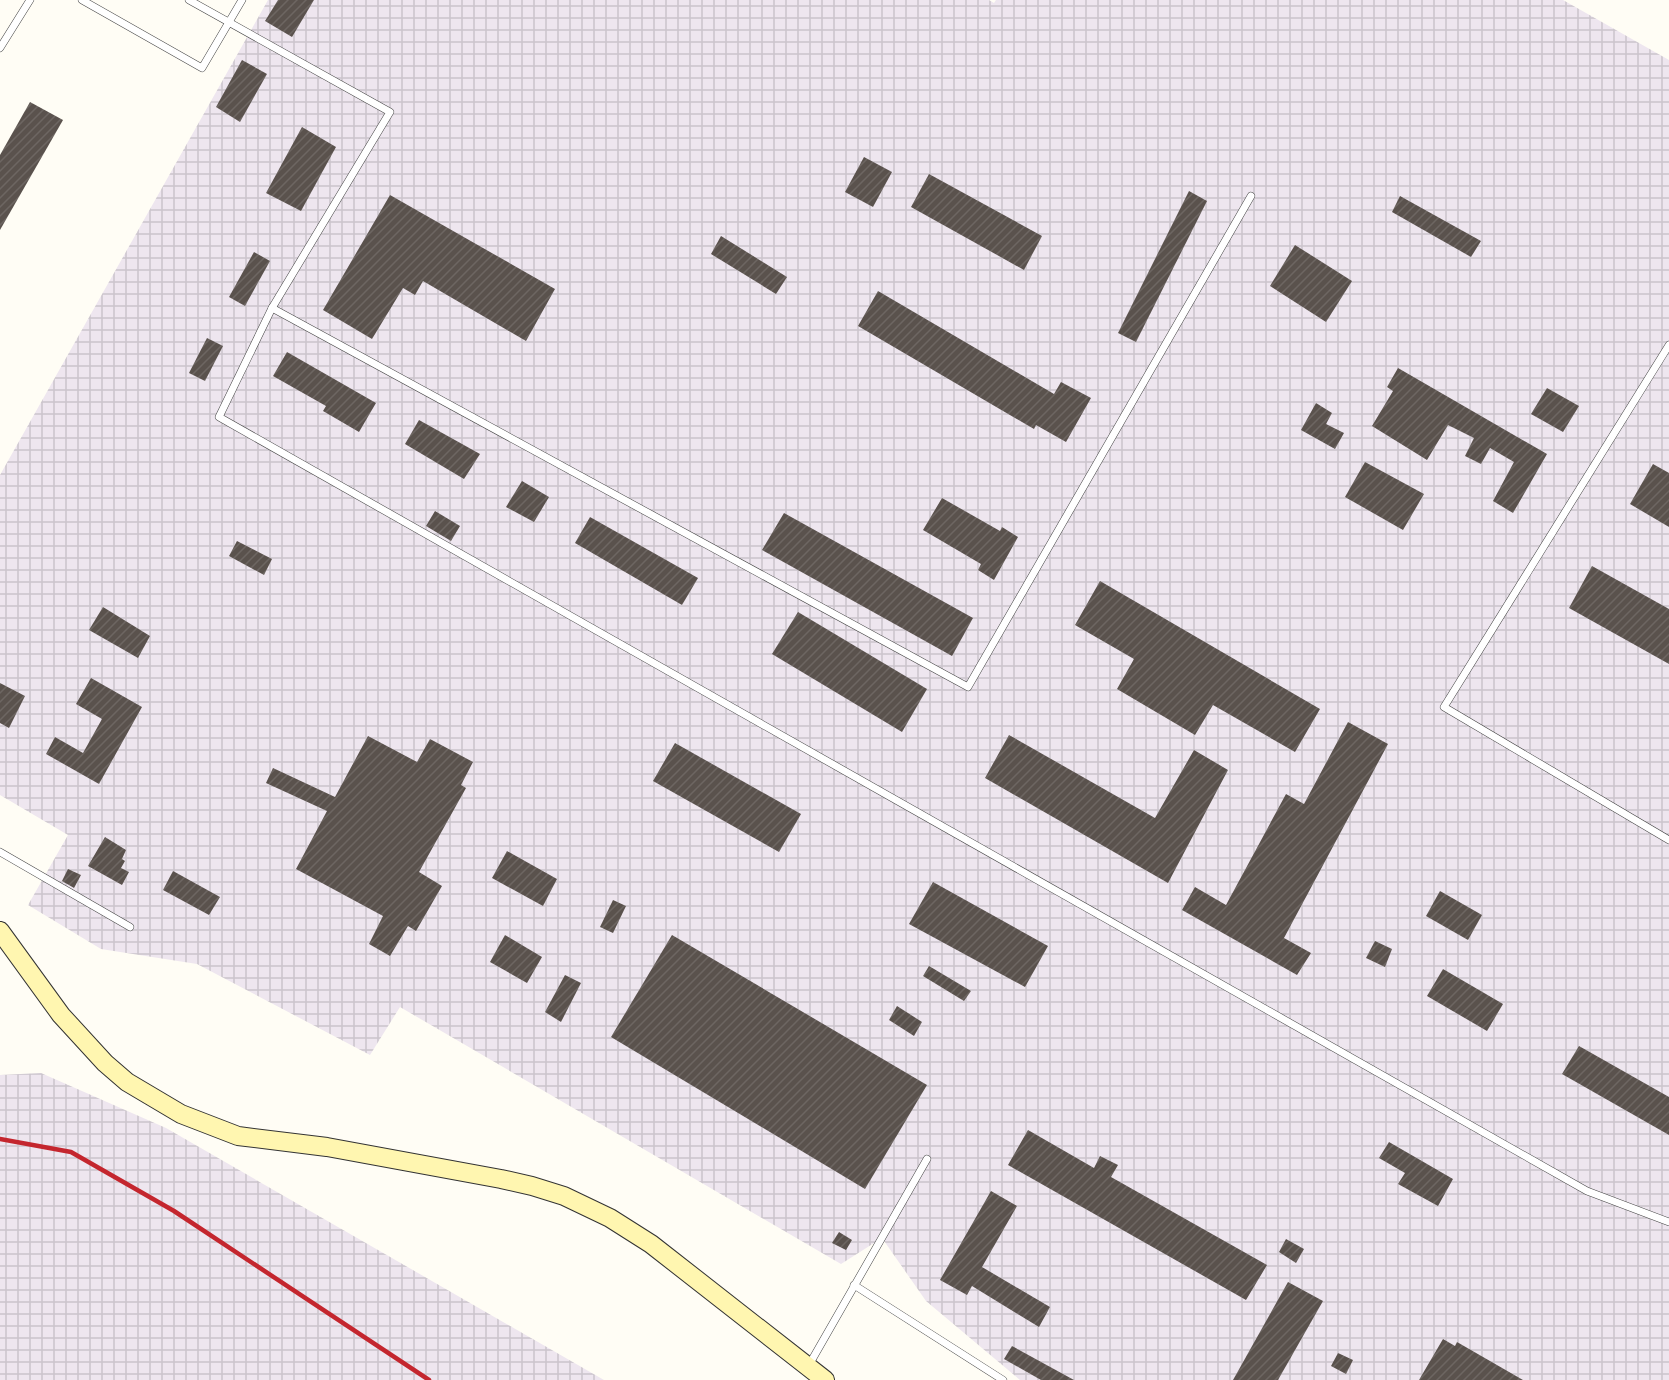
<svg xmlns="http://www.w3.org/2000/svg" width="1669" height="1380" font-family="Georgia,serif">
	<defs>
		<pattern id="industrial-grid" width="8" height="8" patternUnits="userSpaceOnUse" patternTransform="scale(1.5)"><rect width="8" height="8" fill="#eee6ef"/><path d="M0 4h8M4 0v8" fill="none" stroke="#cbc4cc"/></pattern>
		<pattern id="building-hatch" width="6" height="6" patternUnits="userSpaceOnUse" patternTransform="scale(1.5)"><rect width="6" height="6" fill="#5a524d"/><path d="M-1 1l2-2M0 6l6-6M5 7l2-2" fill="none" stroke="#6d6662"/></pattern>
	</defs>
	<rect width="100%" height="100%" fill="#fffdf5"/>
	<g fill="url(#industrial-grid)">
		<polygon points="268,0 989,0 994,3 996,0 1563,0 1669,60 1669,1380 1020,1380 926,1301 882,1238 841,1264 400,1007 370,1055 197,964 101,949 28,905 68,835 0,795 0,475"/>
		<polygon points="41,1073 166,1128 604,1380 0,1380 0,1075"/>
	</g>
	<g fill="url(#building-hatch)">
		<polygon points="278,0 314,0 292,37 265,21"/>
		<polygon points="242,60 267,74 240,122 216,107"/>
		<polygon points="30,102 63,120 0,230 0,155"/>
		<polygon points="302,127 336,147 301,211 266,193"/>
		<polygon points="864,157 892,172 873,207 845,192"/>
		<polygon points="929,174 1042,236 1024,270 911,207"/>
		<polygon points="1189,191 1207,201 1136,342 1118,333"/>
		<polygon points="390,195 555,289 526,341 423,281 415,295 403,288 372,339 323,310"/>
		<polygon points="1400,196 1481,241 1471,257 1392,212"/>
		<polygon points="721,236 787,277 776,294 711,254"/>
		<polygon points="1295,245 1352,281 1326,322 1270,286"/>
		<polygon points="254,252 270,261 245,306 229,297"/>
		<polygon points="878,291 1054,394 1061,382 1091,398 1066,442 1036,425 1034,429 858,326"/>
		<polygon points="207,338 223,346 205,381 189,373"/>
		<polygon points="287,352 376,403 359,432 323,411 326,406 273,376"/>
		<polygon points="1398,368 1547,454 1513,513 1493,501 1514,462 1490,448 1481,464 1465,456 1474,438 1448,425 1427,460 1372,426 1393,391 1387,387"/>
		<polygon points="1547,388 1579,406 1563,432 1531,414"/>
		<polygon points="1316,403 1332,413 1326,424 1344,433 1335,449 1301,430"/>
		<polygon points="419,420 480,454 464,479 405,444"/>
		<polygon points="1365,462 1424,494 1403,530 1345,497"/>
		<polygon points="1653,464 1669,473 1669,527 1630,504"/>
		<polygon points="522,481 549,497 534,522 506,507"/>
		<polygon points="942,498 1000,531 1002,527 1018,537 994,580 978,570 981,564 923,530"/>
		<polygon points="435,511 460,526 451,541 426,526"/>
		<polygon points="784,513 973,618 952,656 762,550"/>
		<polygon points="590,517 698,578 682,605 575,543"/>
		<polygon points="237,541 272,559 264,575 229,556"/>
		<polygon points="1592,566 1669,609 1669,664 1569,608"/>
		<polygon points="1100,581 1320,709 1295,752 1213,705 1195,735 1117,689 1134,659 1075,625"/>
		<polygon points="103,607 150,636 138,658 89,630"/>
		<polygon points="798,612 927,689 902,732 772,654"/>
		<polygon points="91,678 142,707 99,784 46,754 55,737 83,753 102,719 76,704"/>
		<polygon points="0,683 25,696 9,728 0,723"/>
		<polygon points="1348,722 1388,744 1284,938 1311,953 1297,975 1182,910 1195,887 1226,905 1286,794 1304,804"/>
		<polygon points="1009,735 1155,818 1194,750 1228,770 1168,883 985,778"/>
		<polygon points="368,736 417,762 430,739 473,762 461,785 466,788 419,872 442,886 416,931 408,926 390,956 369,944 383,916 296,869 327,811 266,783 273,768 335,797"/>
		<polygon points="675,743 801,814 779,852 653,781"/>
		<polygon points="105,837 126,850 122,859 125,861 121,868 129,872 122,885 88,866"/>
		<polygon points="507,851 557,879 543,906 492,878"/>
		<polygon points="68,869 81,875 74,888 62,881"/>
		<polygon points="173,871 220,897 209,915 163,890"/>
		<polygon points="933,882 1048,946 1025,987 909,924"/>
		<polygon points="1440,891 1482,915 1468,940 1426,916"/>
		<polygon points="613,900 626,906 613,933 600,927"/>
		<polygon points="505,935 542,957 527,983 490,962"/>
		<polygon points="672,935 927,1085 865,1189 611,1037"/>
		<polygon points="1375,941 1392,949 1385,967 1366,958"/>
		<polygon points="929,966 971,991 964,1001 923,976"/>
		<polygon points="1443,969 1503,1004 1487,1031 1427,996"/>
		<polygon points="565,975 581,983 561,1022 545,1012"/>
		<polygon points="897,1006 922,1022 914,1036 889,1020"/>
		<polygon points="1579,1046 1669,1097 1669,1135 1562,1074"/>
		<polygon points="1028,1130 1094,1168 1100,1156 1118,1165 1111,1177 1267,1265 1246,1300 1008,1165"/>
		<polygon points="1389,1142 1453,1179 1438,1206 1398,1184 1405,1173 1379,1158"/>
		<polygon points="991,1191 1017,1206 982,1267 1050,1307 1039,1327 972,1286 967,1295 940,1280"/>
		<polygon points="839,1232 852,1240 846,1250 832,1243"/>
		<polygon points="1286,1239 1304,1249 1296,1263 1279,1252"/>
		<polygon points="1288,1282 1323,1301 1278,1380 1233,1380"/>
		<polygon points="1443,1339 1455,1346 1457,1342 1523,1380 1419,1380"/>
		<polygon points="1012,1346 1074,1380 1041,1380 1004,1359"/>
		<polygon points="1338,1353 1353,1360 1346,1374 1331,1366"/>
	</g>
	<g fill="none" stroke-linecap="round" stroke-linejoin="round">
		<defs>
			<g id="lane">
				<polyline points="82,0 202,68 242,0"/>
				<polyline points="189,0 390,112 272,308 968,687 1251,196"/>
				<polyline points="0,48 30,0"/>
				<polyline points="272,308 219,417 1587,1191 1669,1222"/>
				<polyline points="1669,345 1444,707 1669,840"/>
				<polyline points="0,852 130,927"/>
				<polyline points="854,1285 1003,1380"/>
				<polyline points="809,1365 927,1159"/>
			</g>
			<polyline id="secondary" points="0,931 61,1015 105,1063 127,1082 181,1114 238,1136 327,1147 501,1179 532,1186 564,1196 610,1218 651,1244 825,1380"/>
		</defs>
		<use href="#lane" stroke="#444" stroke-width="8"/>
		<use href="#secondary" stroke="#333" stroke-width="20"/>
		<use href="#lane" stroke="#fff" stroke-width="7"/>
		<use href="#secondary" stroke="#fff6b0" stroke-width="18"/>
		<polyline stroke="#c4262e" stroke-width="4.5" points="0,1139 71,1152 174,1211 429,1380"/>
	</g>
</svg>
